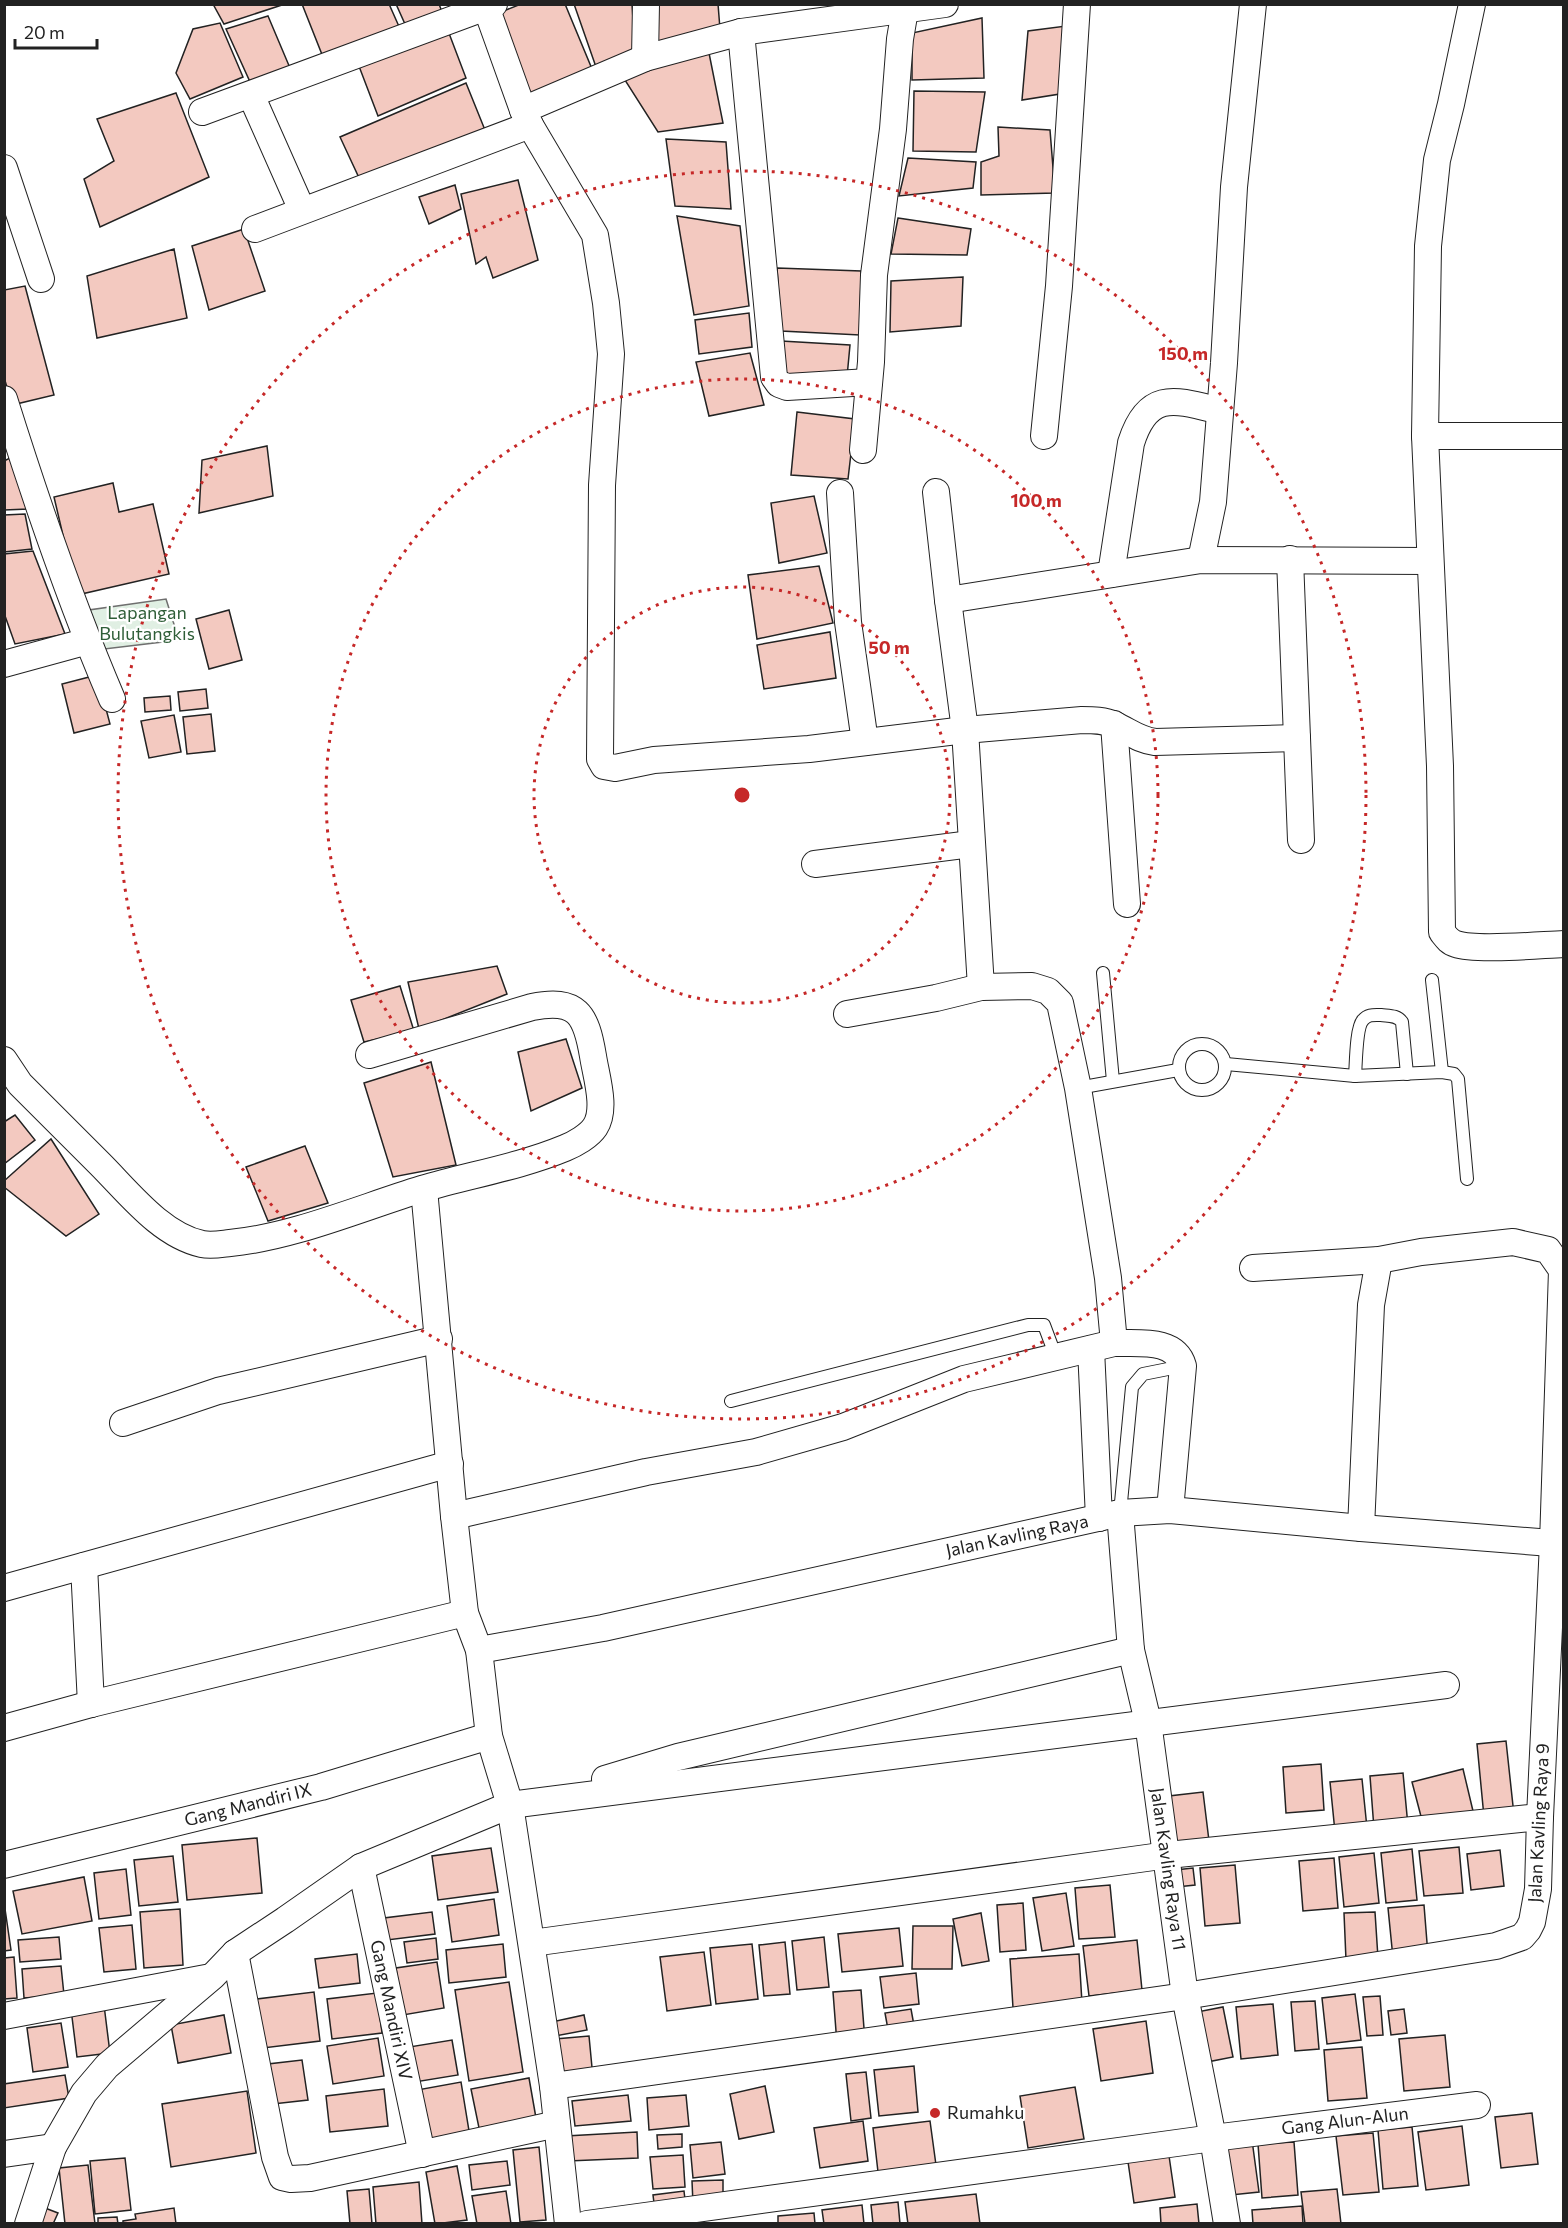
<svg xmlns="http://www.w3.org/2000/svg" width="1568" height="2228" font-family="Commissioner,sans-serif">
	<rect width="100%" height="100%" fill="#fff"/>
	<polygon fill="#e0efe3" stroke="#6f6f6f" stroke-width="1.5" points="166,599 179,640 96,650 89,610"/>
	<g fill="#f3c9c0" stroke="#222" stroke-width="1.5">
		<polygon points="213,4 285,4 224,24"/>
		<polygon points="302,4 389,4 401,31 323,57"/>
		<polygon points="396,4 439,4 442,12 405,24"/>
		<polygon points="521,4 565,4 592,69 530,99 496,14"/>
		<polygon points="574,4 632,4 635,51 596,67"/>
		<polygon points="657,4 718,4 720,29 658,47"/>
		<polygon points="268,16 290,68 251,84 226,29"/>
		<polygon points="982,18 984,78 912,80 912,33"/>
		<polygon points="220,23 243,77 190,99 176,73 193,29"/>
		<polygon points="1066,26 1066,93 1022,100 1028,31"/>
		<polygon points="447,28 466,78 378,116 357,61"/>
		<polygon points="708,48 723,123 658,132 623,77"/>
		<polygon points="466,83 487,135 361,182 340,137"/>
		<polygon points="914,91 985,92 976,152 913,151"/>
		<polygon points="176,93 209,177 100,227 84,179 114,161 97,119"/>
		<polygon points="998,127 1050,130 1055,193 981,195 981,162 999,156"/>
		<polygon points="666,139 726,142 731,209 675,206"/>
		<polygon points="908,158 976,162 973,188 899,196"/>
		<polygon points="518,180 538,260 493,278 486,257 476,264 461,194"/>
		<polygon points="455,185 461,209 429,224 419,197"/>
		<polygon points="677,216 740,226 749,306 694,315"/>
		<polygon points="898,218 971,229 967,255 891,254"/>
		<polygon points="244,229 265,291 209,310 192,246"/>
		<polygon points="174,249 187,318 97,338 87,276"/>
		<polygon points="777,268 861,271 860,335 781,331"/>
		<polygon points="963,277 961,326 890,332 891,281"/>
		<polygon points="25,286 54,395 12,405 4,377 4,290"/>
		<polygon points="749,313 752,347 699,354 695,320"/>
		<polygon points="781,341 850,345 847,377 785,377"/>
		<polygon points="750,353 764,405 709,416 696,362"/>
		<polygon points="797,412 855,419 848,479 791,475"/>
		<polygon points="267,446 273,496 199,513 202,460"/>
		<polygon points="10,458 28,509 4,510 4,461"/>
		<polygon points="113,483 119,512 153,504 169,574 77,595 54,497"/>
		<polygon points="814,496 827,553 779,563 771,503"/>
		<polygon points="25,514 32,549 4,552 4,515"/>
		<polygon points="33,551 65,634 15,644 4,613 4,554"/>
		<polygon points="819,566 833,623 757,639 748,575"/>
		<polygon points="229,610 242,660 209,669 196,619"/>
		<polygon points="830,632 836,678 764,689 757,645"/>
		<polygon points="97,675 110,724 74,733 62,684"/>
		<polygon points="206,689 208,708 180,711 178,692"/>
		<polygon points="170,696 171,710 145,712 144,698"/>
		<polygon points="211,714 215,751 187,754 183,717"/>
		<polygon points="174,715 181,752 149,758 141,721"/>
		<polygon points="497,966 507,994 419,1029 408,982"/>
		<polygon points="400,986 414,1031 364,1042 351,1000"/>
		<polygon points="566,1039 582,1088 531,1111 518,1052"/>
		<polygon points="431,1062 456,1165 393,1177 364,1083"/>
		<polygon points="15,1115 35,1140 4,1164 4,1122"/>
		<polygon points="51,1139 99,1214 66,1236 4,1187 4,1181"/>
		<polygon points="305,1146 328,1203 268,1221 246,1167"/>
		<polygon points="1506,1741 1514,1815 1484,1817 1477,1744"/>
		<polygon points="1321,1764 1324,1810 1286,1813 1283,1767"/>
		<polygon points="1463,1769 1473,1811 1423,1824 1412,1782"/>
		<polygon points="1403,1773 1408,1826 1374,1829 1370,1776"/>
		<polygon points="1362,1779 1367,1828 1335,1832 1330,1782"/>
		<polygon points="1203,1792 1210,1849 1176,1853 1169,1796"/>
		<polygon points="257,1838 262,1893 187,1900 182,1845"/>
		<polygon points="1459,1847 1463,1893 1424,1896 1419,1851"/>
		<polygon points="491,1848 498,1892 438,1900 432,1856"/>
		<polygon points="1412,1849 1417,1900 1386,1903 1381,1853"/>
		<polygon points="1500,1850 1504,1886 1471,1890 1467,1854"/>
		<polygon points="1374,1853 1379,1903 1344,1907 1339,1857"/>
		<polygon points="173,1856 178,1902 139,1906 134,1860"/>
		<polygon points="1334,1858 1338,1908 1303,1911 1299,1861"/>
		<polygon points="1235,1865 1240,1923 1205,1926 1200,1868"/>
		<polygon points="1193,1868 1195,1885 1177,1887 1175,1870"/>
		<polygon points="126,1869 131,1915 99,1919 94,1873"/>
		<polygon points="84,1877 92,1921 22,1934 13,1891"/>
		<polygon points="1110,1885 1115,1937 1079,1939 1075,1888"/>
		<polygon points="1066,1893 1074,1946 1042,1951 1033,1898"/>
		<polygon points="494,1899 499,1935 452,1942 447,1906"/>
		<polygon points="4,1902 11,1950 4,1951"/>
		<polygon points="1023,1903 1026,1950 1000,1952 997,1905"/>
		<polygon points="1424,1905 1428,1955 1393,1958 1388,1908"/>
		<polygon points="180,1909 183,1965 144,1968 140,1912"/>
		<polygon points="432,1912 435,1934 387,1940 384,1918"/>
		<polygon points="1375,1912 1378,1958 1346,1960 1344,1913"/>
		<polygon points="981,1913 989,1961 962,1966 953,1919"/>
		<polygon points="132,1925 136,1969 104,1972 99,1928"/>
		<polygon points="913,1926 953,1926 952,1969 912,1969"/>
		<polygon points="899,1928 903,1966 842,1972 838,1934"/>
		<polygon points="59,1937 61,1959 20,1962 18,1940"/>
		<polygon points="824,1937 829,1987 797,1990 792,1941"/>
		<polygon points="436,1938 438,1959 407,1963 404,1942"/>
		<polygon points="1137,1940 1142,1990 1089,1996 1083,1946"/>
		<polygon points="785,1942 790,1994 764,1996 759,1945"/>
		<polygon points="503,1944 506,1977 449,1983 446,1950"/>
		<polygon points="752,1944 758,1999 716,2004 710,1948"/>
		<polygon points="704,1952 711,2005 667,2011 660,1957"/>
		<polygon points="357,1954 360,1983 319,1988 315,1959"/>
		<polygon points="1079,1954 1082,2003 1013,2008 1010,1959"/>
		<polygon points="14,1957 17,1998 4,1999 4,1958"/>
		<polygon points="437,1962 444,2008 403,2015 396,1968"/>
		<polygon points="61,1966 64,1995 24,1998 22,1969"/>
		<polygon points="916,1973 919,2004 884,2008 880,1977"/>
		<polygon points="509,1982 523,2072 469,2081 455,1990"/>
		<polygon points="861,1990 865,2041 837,2044 833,1992"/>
		<polygon points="314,1992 320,2041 263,2048 257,1999"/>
		<polygon points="377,1993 382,2033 332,2039 327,1999"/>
		<polygon points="1355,1994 1361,2040 1327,2044 1322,1998"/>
		<polygon points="1380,1996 1383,2035 1367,2036 1363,1997"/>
		<polygon points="1315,2001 1319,2049 1295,2051 1291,2002"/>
		<polygon points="1273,2004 1278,2055 1241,2059 1236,2007"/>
		<polygon points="104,2005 110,2053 77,2057 71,2009"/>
		<polygon points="1223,2007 1233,2057 1207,2062 1197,2012"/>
		<polygon points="911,2009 915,2031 889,2035 885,2013"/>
		<polygon points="1404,2009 1407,2033 1391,2035 1388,2011"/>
		<polygon points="224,2015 231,2053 178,2063 171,2025"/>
		<polygon points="584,2015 587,2030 550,2037 547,2023"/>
		<polygon points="1146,2021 1153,2073 1101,2081 1093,2029"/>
		<polygon points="61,2023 68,2067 33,2072 27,2028"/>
		<polygon points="1445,2035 1450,2087 1404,2091 1399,2039"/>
		<polygon points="589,2036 593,2078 559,2080 555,2039"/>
		<polygon points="378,2038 384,2076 333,2084 327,2046"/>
		<polygon points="452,2040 458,2075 415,2082 409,2047"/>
		<polygon points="1362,2047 1367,2098 1328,2101 1324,2050"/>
		<polygon points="302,2060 308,2100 273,2104 268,2064"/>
		<polygon points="914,2066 918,2112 879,2116 874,2070"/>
		<polygon points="866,2072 871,2118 851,2121 846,2074"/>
		<polygon points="65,2075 69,2098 4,2108 4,2084"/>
		<polygon points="529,2078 536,2118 479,2128 471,2089"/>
		<polygon points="461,2082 470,2137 426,2144 417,2090"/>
		<polygon points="765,2086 774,2132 739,2139 730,2094"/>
		<polygon points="1075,2087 1084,2139 1028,2148 1020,2096"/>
		<polygon points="384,2089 388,2126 330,2132 326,2096"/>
		<polygon points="247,2091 256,2153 171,2167 162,2104"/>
		<polygon points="628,2095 631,2121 575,2126 572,2101"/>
		<polygon points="686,2095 689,2126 649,2130 647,2098"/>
		<polygon points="1532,2113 1538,2164 1501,2168 1495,2117"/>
		<polygon points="863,2121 868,2161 820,2168 814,2128"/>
		<polygon points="930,2121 936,2165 878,2172 873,2128"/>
		<polygon points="1462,2126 1469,2185 1426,2190 1418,2132"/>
		<polygon points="1412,2127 1418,2186 1383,2189 1378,2130"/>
		<polygon points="637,2132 638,2158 568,2161 566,2136"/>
		<polygon points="1373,2133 1379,2192 1343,2195 1336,2136"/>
		<polygon points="682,2134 682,2147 658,2149 657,2135"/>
		<polygon points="1252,2140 1259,2192 1231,2195 1225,2143"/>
		<polygon points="721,2142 725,2174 693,2178 690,2145"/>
		<polygon points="1294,2142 1298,2195 1262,2198 1258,2144"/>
		<polygon points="539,2147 546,2220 520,2222 513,2150"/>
		<polygon points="1168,2149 1175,2197 1134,2203 1127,2155"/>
		<polygon points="683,2155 685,2187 653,2189 650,2157"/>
		<polygon points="125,2158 131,2210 95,2214 90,2161"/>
		<polygon points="507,2161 510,2185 472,2190 469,2165"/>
		<polygon points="88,2165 95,2224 65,2224 59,2168"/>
		<polygon points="457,2166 467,2220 435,2224 426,2172"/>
		<polygon points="723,2180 723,2203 693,2204 692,2181"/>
		<polygon points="419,2182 422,2224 376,2224 373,2187"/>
		<polygon points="369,2189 372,2224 350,2224 347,2191"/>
		<polygon points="1337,2189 1341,2224 1305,2224 1301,2192"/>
		<polygon points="506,2191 511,2224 477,2224 472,2196"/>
		<polygon points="684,2191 686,2208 655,2211 653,2195"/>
		<polygon points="976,2194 980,2224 908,2224 905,2202"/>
		<polygon points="898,2202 900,2224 873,2224 871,2205"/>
		<polygon points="1197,2204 1199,2224 1161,2224 1160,2208"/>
		<polygon points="862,2205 864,2224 824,2224 822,2210"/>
		<polygon points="1302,2206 1303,2224 1253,2224 1252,2210"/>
		<polygon points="45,2208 58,2213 53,2224 38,2224"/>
		<polygon points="174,2208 176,2224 123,2224 123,2221 136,2219 135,2214"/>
		<polygon points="814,2213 815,2224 778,2224 778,2216"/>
		<polygon points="117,2217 118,2224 98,2224 98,2218"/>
	</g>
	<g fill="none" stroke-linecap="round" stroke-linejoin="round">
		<defs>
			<g id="service">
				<polyline points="1103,973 1113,1081"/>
				<polyline points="1432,980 1442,1072"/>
				<circle cx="1202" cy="1067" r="23"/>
				<polyline points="1226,1064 1355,1076 1442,1072 1454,1074 1458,1079 1467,1179"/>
				<path d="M1355 1076C1356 1064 1356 1027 1363 1020 1368 1014 1374 1015 1381 1015 1389 1016 1397 1015 1402 1022L1407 1074"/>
				<polyline points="1078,1088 1178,1070"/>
				<polyline points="731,1401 1028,1325 1044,1325 1056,1357"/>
				<polyline points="1120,1513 1132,1387 1143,1374 1183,1366"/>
			</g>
			<g id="minor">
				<polyline points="485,4 523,110"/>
				<path d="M1472 4 1451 104 1437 160 1428 246 1425 436 1440 766 1442 932C1446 937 1449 942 1456 944 1476 951 1539 945 1564 944"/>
				<polyline points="741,32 774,377 779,384 787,387 869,382"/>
				<polyline points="645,58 646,4"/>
				<polyline points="251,95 302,210"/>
				<polyline points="202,112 494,4"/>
				<path d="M530 125 595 235 606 303 611 354 602 485 600 759 604 766 615 768 654 760 809 749 965 730 1082 720C1093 720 1104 720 1115 725 1130 732 1139 740 1155 742L1297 738"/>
				<polyline points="4,168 41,279"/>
				<polyline points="255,229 530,125 523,110 645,58 741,32 945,4"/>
				<path d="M4 399C36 501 70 601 112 699"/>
				<polyline points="1044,436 1059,286 1077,4"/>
				<polyline points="1425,436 1564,436"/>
				<polyline points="863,450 871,362 874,275 893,129 900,39 906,4"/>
				<path d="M936 492 948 600 965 730 981 987 1032 986 1048 991 1060 1003 1078 1088 1108 1278 1114 1343C1139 1344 1175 1338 1183 1366L1170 1510"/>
				<polyline points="840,493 848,622 865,742"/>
				<polyline points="1290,559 1301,840"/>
				<polyline points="1201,560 1213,502 1224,363 1234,187 1253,4"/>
				<path d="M1111 574 1131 443C1148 389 1176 400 1220 411"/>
				<polyline points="948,600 1201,560 1429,561"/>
				<polyline points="4,664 88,641"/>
				<polyline points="1114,724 1127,904"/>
				<polyline points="815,864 971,844"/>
				<polyline points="847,1014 936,998 981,987"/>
				<path d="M4 1060 20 1084C47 1111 73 1137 100 1164 129 1193 161 1235 202 1244 211 1246 221 1244 230 1243 293 1237 360 1208 422 1189 469 1175 519 1167 565 1148 575 1144 589 1136 595 1127 607 1109 596 1076 593 1056 586 1014 577 998 532 1007L369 1055"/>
				<polyline points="424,1189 454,1516 465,1613 479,1650 489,1736 510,1805 553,2086 568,2224"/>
				<polyline points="1091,1349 1099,1518"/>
				<polyline points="123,1423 218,1391 439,1339"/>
				<polyline points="1120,1513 1131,1650 1148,1722 1185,1996 1213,2138 1227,2224"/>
				<polyline points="454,1516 646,1472 756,1452 843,1427 964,1379 1114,1343"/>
				<polyline points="1361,1528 1371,1305 1379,1260"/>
				<polyline points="84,1566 91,1704"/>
				<polyline points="4,1588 450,1464"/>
				<polyline points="479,1650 603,1628 1120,1513 1170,1510 1361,1528 1564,1544"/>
				<polyline points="4,1728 91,1704 465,1613"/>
				<polyline points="605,1779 678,1757 1131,1650"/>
				<polyline points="4,1865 321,1787 489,1736"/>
				<polyline points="361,1867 422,2154"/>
				<polyline points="532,1943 1168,1855 1540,1817"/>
				<polyline points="235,1953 275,2157 282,2177 291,2179 310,2178 557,2124"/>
				<polyline points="4,2016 211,1977"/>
				<polyline points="553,2086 1185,1996 1496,1946 1522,1937 1528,1930 1532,1922 1538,1889 1540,1817 1553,1543 1562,1270 1548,1250 1513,1242 1421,1252 1379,1260 1253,1268"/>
				<polyline points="4,2154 53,2147"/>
				<polyline points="28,2224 53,2147 84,2093 107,2066 213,1976 235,1953 285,1920 361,1867 510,1805 1446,1685"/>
				<polyline points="587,2224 1213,2138 1477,2105"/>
			</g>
		</defs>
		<use href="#service" stroke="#222" stroke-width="14"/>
		<use href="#minor" stroke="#222" stroke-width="28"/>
		<use href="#service" stroke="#fff" stroke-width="12"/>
		<use href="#minor" stroke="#fff" stroke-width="26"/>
	</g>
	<g fill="none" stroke="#c62828" stroke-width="3" stroke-dasharray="3 6">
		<circle cx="742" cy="795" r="208"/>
		<circle cx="742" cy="795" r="416"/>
		<circle cx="742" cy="795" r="624"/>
	</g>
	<circle fill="#c62828" stroke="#fff" stroke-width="2" cx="935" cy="2113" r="6"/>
	<g text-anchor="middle" stroke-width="4.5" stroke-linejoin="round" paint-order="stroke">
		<g font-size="18" fill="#2f5e38" stroke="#fff">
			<text x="147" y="619">Lapangan<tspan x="147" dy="21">Bulutangkis</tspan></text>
		</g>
		<g font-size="18" fill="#222" stroke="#fff">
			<text transform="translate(1017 1536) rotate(-12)" y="6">Jalan Kavling Raya</text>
			<text transform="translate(248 1805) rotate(-14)" y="6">Gang Mandiri IX</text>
			<text transform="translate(1539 1823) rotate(-87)" y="6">Jalan Kavling Raya 9</text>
			<text transform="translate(1168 1869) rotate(82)" y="6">Jalan Kavling Raya 11</text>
			<text transform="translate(391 2010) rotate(78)" y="6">Gang Mandiri XIV</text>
			<text transform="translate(1345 2121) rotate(-7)" y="6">Gang Alun-Alun</text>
		</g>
		<g font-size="18" fill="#222" stroke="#fff" text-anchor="start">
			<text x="947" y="2119">Rumahku</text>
		</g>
	</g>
	<circle cx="742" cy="795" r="9" fill="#c62828" stroke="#fff" stroke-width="3"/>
	<g font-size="18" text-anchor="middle" font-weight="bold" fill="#c62828" stroke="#fff" stroke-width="4.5" stroke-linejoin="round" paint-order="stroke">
		<text x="1183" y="360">150 m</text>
		<text x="1036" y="507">100 m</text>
		<text x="889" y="654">50 m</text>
	</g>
	<rect width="1568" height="2228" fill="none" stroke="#222222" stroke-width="12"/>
	<path d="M15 39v9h82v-9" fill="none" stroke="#222222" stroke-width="3"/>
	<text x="24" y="39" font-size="18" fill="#222222" stroke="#ffffff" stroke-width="4.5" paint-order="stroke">20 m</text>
</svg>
